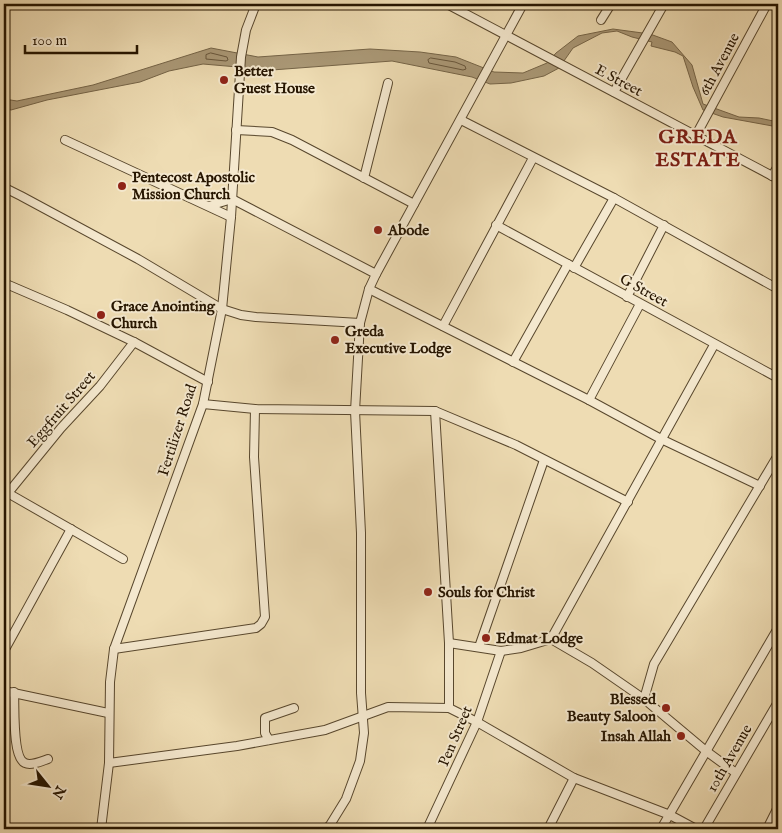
<svg xmlns="http://www.w3.org/2000/svg" width="782" height="833" font-family="'IM FELL English',serif">
	<rect width="100%" height="100%" fill="#eedcb3"/>
	<filter id="stains"><feTurbulence type="fractalNoise" baseFrequency=".004" numOctaves="4"/><feColorMatrix values="0 0 0 0 .2 0 0 0 0 .09 0 0 0 0 .02 0 0 0 .5 -.17"/></filter>
	<radialGradient id="worn" r=".72"><stop offset=".6" stop-color="#630" stop-opacity="0"/><stop offset="1" stop-color="#630" stop-opacity=".3"/></radialGradient>
	<polygon fill="#aa9876" stroke="#756447" points="613,29 650,34 672,42 692,65 703,104 739,117 759,118 778,122 778,127 723,117 703,110 693,87 683,56 675,52 651,46 652,42 632,37 617,31 602,33 573,48 559,68 544,76 511,83 490,84 472,77 392,61 272,70 203,64 169,71 140,82 47,100 11,110 4,108 4,99 17,101 93,85 211,48 258,57 370,49 420,52 456,57 494,72 523,73 547,63 556,53 578,36"/>
	<g fill="none" stroke-linecap="round" stroke-linejoin="round">
		<g stroke="#68563b" stroke-width="1">
			<polygon points="211,53 227,57 228,60 226,61 206,59 206,55"/>
			<polygon points="431,58 455,62 465,66 466,69 463,70 429,63 428,60"/>
		</g>
		<defs>
			<g id="street">
				<polyline points="447,4 778,179"/>
				<polyline points="601,20 611,4"/>
				<polyline points="614,92 664,4"/>
				<polyline points="461,120 614,198 778,289"/>
				<polyline points="236,130 272,132 292,140 414,204"/>
				<polyline points="695,137 767,4"/>
				<polyline points="65,140 231,217"/>
				<polyline points="772,176 778,166"/>
				<polyline points="364,178 388,83"/>
				<polyline points="4,191 5,188 21,196 138,259 222,309 241,315 256,317 360,323"/>
				<polyline points="209,206 232,199 376,274 369,289 360,323 355,411 361,533 361,693 364,733 360,761 346,799 330,825 326,829"/>
				<polyline points="496,225 778,378"/>
				<polyline points="574,268 614,198"/>
				<polyline points="376,274 523,4"/>
				<polyline points="4,283 67,310 134,342 208,382"/>
				<polyline points="369,289 589,400 661,439 760,486"/>
				<polyline points="627,297 664,225"/>
				<polyline points="443,326 533,158"/>
				<polyline points="513,362 568,264"/>
				<polyline points="589,400 640,304"/>
				<polyline points="203,404 255,409 435,411 516,445 628,502"/>
				<polyline points="435,411 449,643 449,708"/>
				<polyline points="6,492 123,559"/>
				<polyline points="8,493 61,428 100,386 134,342"/>
				<polyline points="551,639 592,663 644,699"/>
				<polyline points="449,643 501,651 521,648 551,639 714,345"/>
				<polyline points="479,647 544,460"/>
				<polyline points="114,649 256,628 261,624 265,617 254,457 255,409"/>
				<polyline points="4,651 71,529"/>
				<polyline points="4,691 108,713"/>
				<path d="M14 692C15 707 12 758 25 763 31 766 42 761 48 759"/>
				<polyline points="269,740 265,733 265,718 294,708"/>
				<polyline points="109,763 237,746 325,730 388,707 449,708 477,722 574,778 670,815 696,829"/>
				<polyline points="736,773 706,751 644,699 654,664 778,455"/>
				<polyline points="17,829 17,828"/>
				<polyline points="101,829 109,763 110,682 114,649 203,404 222,309 231,217 241,57 246,30 256,4"/>
				<polyline points="427,829 477,722 501,651"/>
				<polyline points="548,829 574,778"/>
				<polyline points="661,829 778,628"/>
				<polyline points="704,829 778,702"/>
				<polyline points="767,829 778,807"/>
			</g>
		</defs>
		<use href="#street" stroke="#58472d" stroke-width="10"/>
		<use href="#street" stroke="#f4e8ce" stroke-width="8"/>
	</g>
	<g fill="#8f2418" stroke="#f4e8ce" stroke-width="2">
		<circle cx="224" cy="80" r="5"/>
		<circle cx="122" cy="186" r="5"/>
		<circle cx="378" cy="230" r="5"/>
		<circle cx="101" cy="315" r="5"/>
		<circle cx="335" cy="340" r="5"/>
		<circle cx="428" cy="592" r="5"/>
		<circle cx="486" cy="638" r="5"/>
		<circle cx="666" cy="708" r="5"/>
		<circle cx="681" cy="736" r="5"/>
	</g>
	<g text-anchor="middle" stroke-width="4" stroke-linejoin="round" paint-order="stroke">
		<g font-size="15" fill="#261500" stroke="#f4e8ce">
			<text transform="translate(719 64) rotate(-62)" y="5">6th Avenue</text>
			<text transform="translate(619 80) rotate(28)" y="5">E Street</text>
			<text transform="translate(644 290) rotate(29)" y="5">G Street</text>
			<text transform="translate(61 409) rotate(-49)" y="5">Eggfruit Street</text>
			<text transform="translate(177 430) rotate(-72)" y="5">Fertilizer Road</text>
			<text transform="translate(455 736) rotate(-67)" y="5">Pen Street</text>
			<text transform="translate(729 758) rotate(-60)" y="5">10th Avenue</text>
		</g>
		<g font-size="15" font-weight="bold" fill="#261500" stroke="#f4e8ce" text-anchor="start">
			<text x="234" y="76">Better<tspan x="234" dy="17">Guest House</tspan></text>
			<text x="132" y="182">Pentecost Apostolic<tspan x="132" dy="17">Mission Church</tspan></text>
			<text x="388" y="235">Abode</text>
			<text x="111" y="311">Grace Anointing<tspan x="111" dy="17">Church</tspan></text>
			<text x="345" y="336">Greda<tspan x="345" dy="17">Executive Lodge</tspan></text>
			<text x="438" y="597">Souls for Christ</text>
			<text x="496" y="643">Edmat Lodge</text>
			<text x="656" y="704" text-anchor="end">Blessed<tspan x="656" dy="17">Beauty Saloon</tspan></text>
			<text x="671" y="741" text-anchor="end">Insah Allah</text>
		</g>
		<g font-size="20" font-weight="bold" letter-spacing="1" fill="#7a1f14" stroke="#f4e8ce">
			<text x="698" y="143">GREDA<tspan x="698" dy="23">ESTATE</tspan></text>
		</g>
	</g>
	<rect width="782" height="833" fill="none" stroke="#eedcb3" stroke-width="20"/>
	<rect x="5" y="5" width="772" height="823" fill="none" stroke="#261500" stroke-width="2.5"/>
	<rect x="10" y="10" width="762" height="813" fill="none" stroke="#261500"/>
	<g transform="translate(48 786) rotate(120)" stroke="#f4e8ce" stroke-width="4" paint-order="stroke">
	<path d="M0-4L9 19L0 12L-9 19Z" fill="#261500"/>
	<text y="-8" font-size="14" font-weight="bold" text-anchor="middle" fill="#261500">N</text>
	</g>
	<path d="M25 45v8h112v-8" fill="none" stroke="#261500" stroke-width="2.5"/>
	<text x="32" y="45" font-size="15" fill="#261500" stroke="#f4e8ce" stroke-width="4" paint-order="stroke">100 m</text>
	<rect width="100%" height="100%" filter="url(#stains)"/>
	<rect width="100%" height="100%" fill="url(#worn)"/>
</svg>
